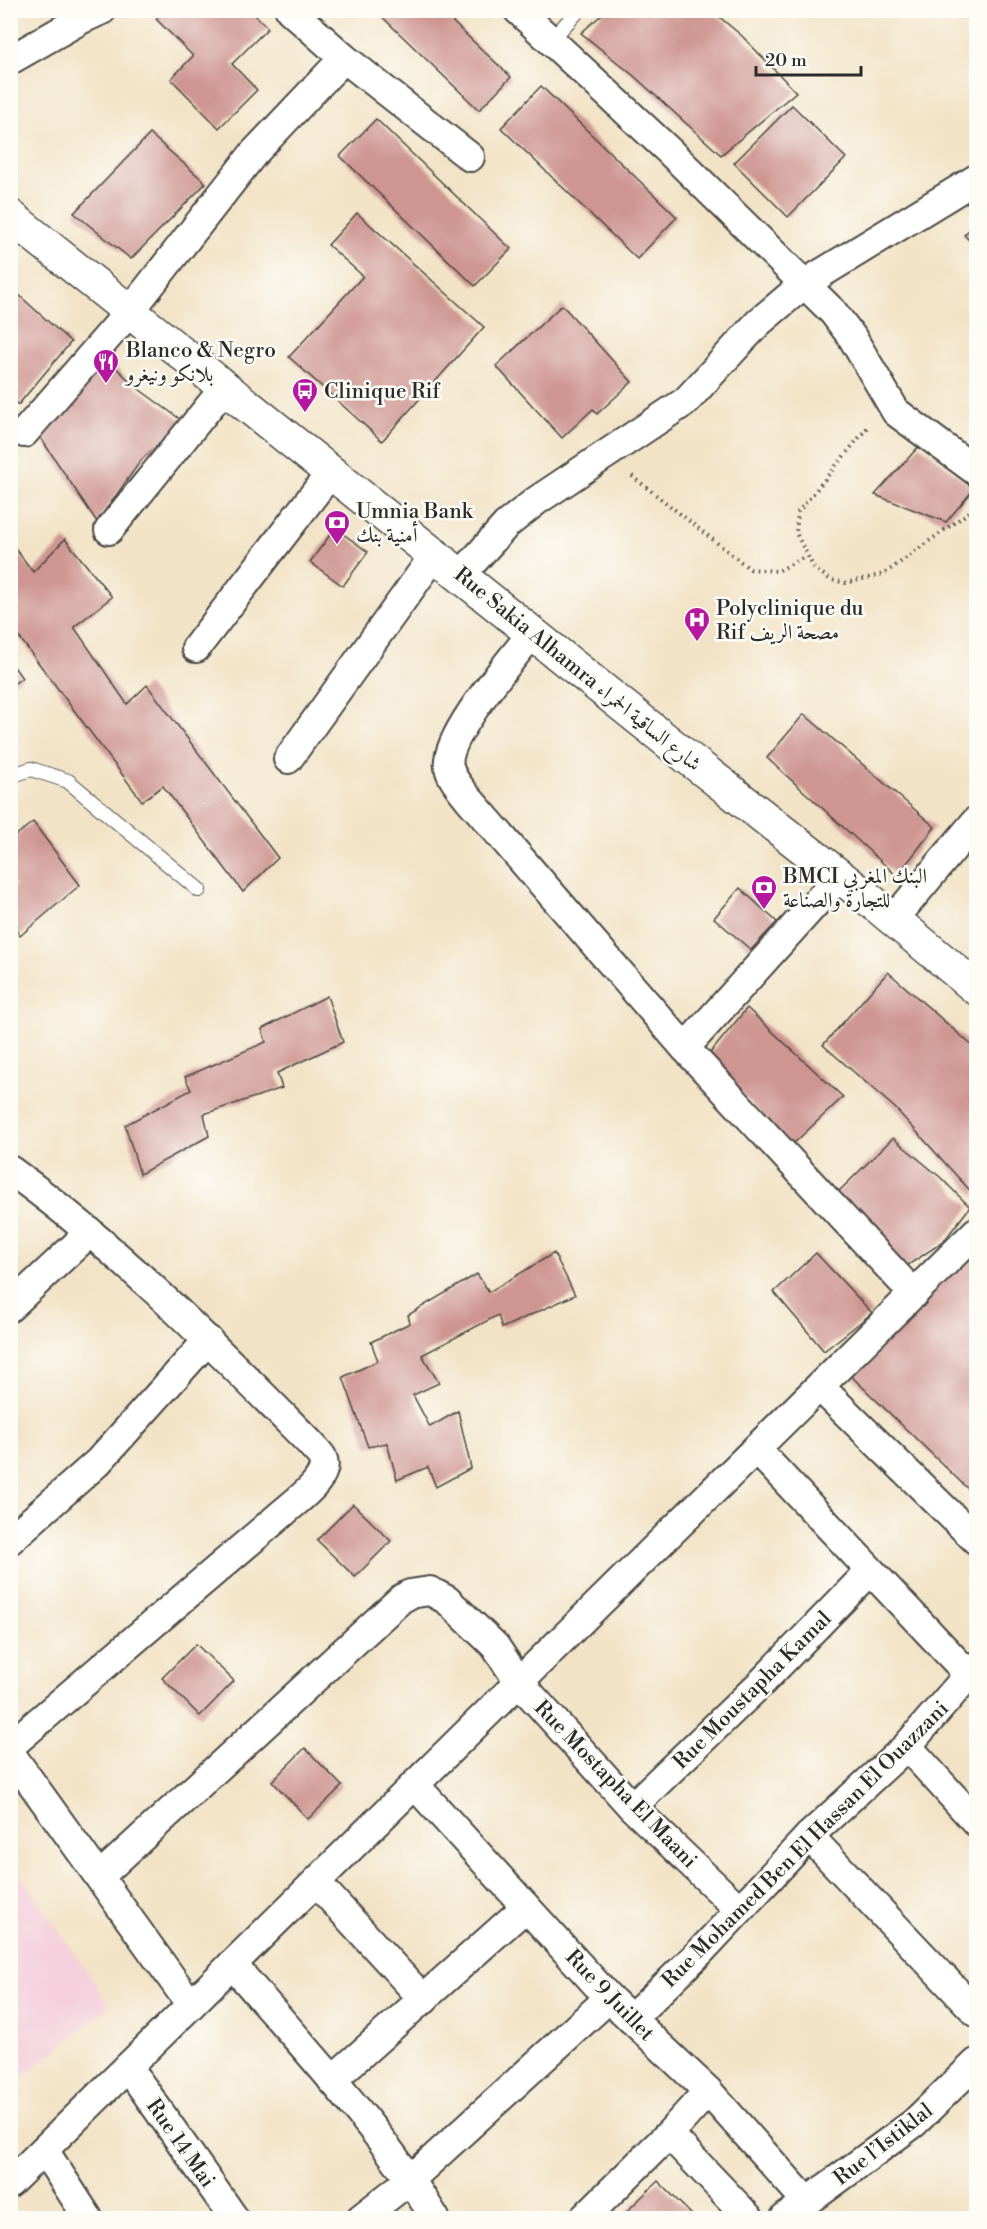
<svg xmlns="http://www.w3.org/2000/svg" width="987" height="2229" font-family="'Libre Bodoni',Amiri,serif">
	<rect width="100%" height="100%" fill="#fdfcf7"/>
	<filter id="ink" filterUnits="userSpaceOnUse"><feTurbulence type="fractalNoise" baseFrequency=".0167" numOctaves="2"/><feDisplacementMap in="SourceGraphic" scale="12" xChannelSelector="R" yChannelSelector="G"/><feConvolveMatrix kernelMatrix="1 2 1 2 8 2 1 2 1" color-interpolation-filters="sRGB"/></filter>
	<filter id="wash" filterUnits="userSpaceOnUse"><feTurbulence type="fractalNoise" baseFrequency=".008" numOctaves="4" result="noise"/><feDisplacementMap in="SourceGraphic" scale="24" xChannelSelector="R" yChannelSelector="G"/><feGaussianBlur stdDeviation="1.35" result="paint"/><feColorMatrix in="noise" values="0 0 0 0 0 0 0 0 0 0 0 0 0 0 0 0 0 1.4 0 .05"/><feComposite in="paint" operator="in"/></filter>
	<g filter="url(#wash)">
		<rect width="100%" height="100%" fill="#f2e3c6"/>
		<polygon fill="#f4cfdc" points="10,1861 110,2005 11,2086 10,2086"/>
		<g id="blocks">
			<g fill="#ce9591">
				<polygon points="164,10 250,10 268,28 232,64 257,90 219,128 171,79 193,56 156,19"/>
				<polygon points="375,10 440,10 511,77 479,110"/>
				<polygon points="607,10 711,10 742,36 796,92 721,155 634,76 581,33"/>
				<polygon points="541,86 677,217 637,259 501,128"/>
				<polygon points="792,105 846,158 788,217 734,163"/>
				<polygon points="376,119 511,249 475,286 340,156"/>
				<polygon points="150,134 206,183 131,259 74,213"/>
				<polygon points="357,213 484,327 382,441 289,357 363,276 328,245"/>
				<polygon points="976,223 976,247 964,235"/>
				<polygon points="10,287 71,342 18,405 10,396"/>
				<polygon points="562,305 632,382 597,414 593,409 562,438 496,366"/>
				<polygon points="103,355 136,387 184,422 142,459 97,522 38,434"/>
				<polygon points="920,445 974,489 946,522 875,495"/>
				<polygon points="335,528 368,552 343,586 310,562"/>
				<polygon points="65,539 112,597 74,627 127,704 147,685 278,858 243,892 163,786 142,801 10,625 10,541 33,572"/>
				<polygon points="10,661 22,678 10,686"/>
				<polygon points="804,714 935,827 897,876 767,758"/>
				<polygon points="33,822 80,885 20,936 10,921 10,890 16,886 10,880 10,840"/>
				<polygon points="740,888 777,922 751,950 714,918"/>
				<polygon points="888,972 976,1049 976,1197 895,1108 823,1045"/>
				<polygon points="327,996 343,1042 277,1073 282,1088 204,1114 209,1136 140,1174 125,1125 191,1090 185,1077 266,1042 262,1029"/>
				<polygon points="747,1008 843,1097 791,1146 707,1057"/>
				<polygon points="893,1138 940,1177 970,1207 943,1242 899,1271 832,1198"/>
				<polygon points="967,1252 976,1261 976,1406 973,1409 976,1412 976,1482 969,1490 849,1374"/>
				<polygon points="554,1253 575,1295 502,1328 498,1315 422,1355 439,1383 413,1395 430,1427 458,1411 471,1468 436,1487 428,1467 397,1480 387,1443 368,1447 343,1377 378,1361 371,1342 410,1323 408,1315 477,1274 489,1292"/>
				<polygon points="816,1253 872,1313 824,1351 774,1292"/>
				<polygon points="353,1504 391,1541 355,1577 317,1540"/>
				<polygon points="196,1644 234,1681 200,1716 162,1678"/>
				<polygon points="305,1748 342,1786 308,1819 272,1781"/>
				<polygon points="658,2181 695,2218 620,2218"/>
			</g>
		</g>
	</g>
	<g filter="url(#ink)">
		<use href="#blocks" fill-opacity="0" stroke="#494742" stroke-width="1.5"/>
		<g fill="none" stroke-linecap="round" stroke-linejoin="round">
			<defs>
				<g id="service">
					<polyline points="550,41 579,10"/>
					<polyline points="10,776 31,769 68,781 199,890"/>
				</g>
				<g id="minor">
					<polyline points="290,10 344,58 470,157"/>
					<polyline points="518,10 669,151 833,312 852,337 896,412 976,471"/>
					<polyline points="10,60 80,20 102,10"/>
					<polyline points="24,433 131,310 254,153 344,58"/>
					<polyline points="109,530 226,386"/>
					<polyline points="462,574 506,525 536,501 686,401 758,323 804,284 976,179"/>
					<path d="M533 632C514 657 443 737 449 767 451 778 461 789 468 798L685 1048 914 1294"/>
					<polyline points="196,648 332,471"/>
					<polyline points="288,759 436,553"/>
					<polyline points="894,919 976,821"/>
					<polyline points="685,1048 839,877"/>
					<path d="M10 1170C120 1249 215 1347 309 1442 313 1447 319 1452 322 1457 332 1477 296 1501 284 1512L10 1746"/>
					<polyline points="10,1307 90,1232"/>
					<polyline points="820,1387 976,1540"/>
					<polyline points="756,1449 969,1675"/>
					<polyline points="10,1540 98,1462 208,1340"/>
					<polyline points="907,1746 976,1822"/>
					<polyline points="10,1753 191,2005"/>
					<polyline points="415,1785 609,1998 708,2091 807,2202"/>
					<polyline points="632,1807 762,1682 870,1571"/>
					<polyline points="809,1836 976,2012"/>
					<polyline points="99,1877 401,1599 410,1594 430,1591 447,1600 495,1646 519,1682 632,1807 739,1909"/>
					<polyline points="316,1882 424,2000"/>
					<path d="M232 1964C302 2046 379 2126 435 2218"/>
					<polyline points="631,2019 702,1950 809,1836 907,1746 976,1666"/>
					<polyline points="128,2067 234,2218"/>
					<polyline points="332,2080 526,1907"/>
					<polyline points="669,2134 749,2218"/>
					<polyline points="44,2150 88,2218"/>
					<polyline points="10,2183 976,1232"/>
					<polyline points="361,2218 411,2179 609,1998"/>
					<polyline points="584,2218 669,2134 708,2091"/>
					<polyline points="785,2218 914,2123 976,2063"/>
				</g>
				<polyline id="tertiary" points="10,216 687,757 865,896 976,988"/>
			</defs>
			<use href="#service" stroke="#494742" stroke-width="16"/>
			<use href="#minor" stroke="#494742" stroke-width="32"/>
			<use href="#tertiary" stroke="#494742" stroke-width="36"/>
			<g stroke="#494742" stroke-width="4" stroke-dasharray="1.5 4.5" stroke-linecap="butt">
				<polyline points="867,428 798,512 796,533 814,568 831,580 846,583 884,574 976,507"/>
				<polyline points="632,476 750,569 778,571 806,556"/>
			</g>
			<use href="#service" stroke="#fff" stroke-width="14"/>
			<use href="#minor" stroke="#fff" stroke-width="28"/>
			<use href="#tertiary" stroke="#fff" stroke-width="33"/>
		</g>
	</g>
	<defs>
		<symbol id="restaurant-pin" viewBox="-11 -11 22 30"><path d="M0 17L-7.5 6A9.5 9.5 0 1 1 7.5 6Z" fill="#b5179e" stroke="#fdfcf7"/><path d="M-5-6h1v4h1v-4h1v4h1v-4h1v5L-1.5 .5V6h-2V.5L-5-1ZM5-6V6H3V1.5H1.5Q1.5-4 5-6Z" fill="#fff"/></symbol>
		<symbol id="bus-pin" viewBox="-11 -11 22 30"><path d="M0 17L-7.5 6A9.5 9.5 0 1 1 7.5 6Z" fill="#b5179e" stroke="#fdfcf7"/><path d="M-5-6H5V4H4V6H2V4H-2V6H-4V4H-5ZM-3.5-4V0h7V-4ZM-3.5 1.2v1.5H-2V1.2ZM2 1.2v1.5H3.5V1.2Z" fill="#fff"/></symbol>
		<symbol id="bank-pin" viewBox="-11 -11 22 30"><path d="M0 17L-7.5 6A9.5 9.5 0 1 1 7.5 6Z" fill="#b5179e" stroke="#fdfcf7"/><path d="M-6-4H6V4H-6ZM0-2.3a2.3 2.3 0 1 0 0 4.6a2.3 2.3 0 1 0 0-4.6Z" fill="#fff"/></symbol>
		<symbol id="hospital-pin" viewBox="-11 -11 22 30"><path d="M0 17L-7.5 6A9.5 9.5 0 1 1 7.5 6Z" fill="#b5179e" stroke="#fdfcf7"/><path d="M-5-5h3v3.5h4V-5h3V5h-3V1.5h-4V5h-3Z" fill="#fff"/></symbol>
	</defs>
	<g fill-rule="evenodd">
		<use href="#restaurant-pin" x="91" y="347" width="30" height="40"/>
		<use href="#bus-pin" x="290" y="376" width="30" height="40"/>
		<use href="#bank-pin" x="322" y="508" width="30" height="40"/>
		<use href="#hospital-pin" x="682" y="605" width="30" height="40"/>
		<use href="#bank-pin" x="749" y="873" width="30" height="40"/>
	</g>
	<g text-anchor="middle" stroke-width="5" stroke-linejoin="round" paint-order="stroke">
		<g font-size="21" fill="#2b2b2b" stroke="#fdfcf7" text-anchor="start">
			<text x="126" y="357">Blanco &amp; Negro<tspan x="126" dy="24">بلانكو ونيغرو</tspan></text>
			<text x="324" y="398">Clinique Rif</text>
			<text x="356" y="518">Umnia Bank<tspan x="356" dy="24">أمنية بنك</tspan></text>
			<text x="716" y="615">Polyclinique du<tspan x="716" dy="24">Rif مصحة الريف</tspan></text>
			<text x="783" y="883">BMCI البنك المغربي<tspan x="783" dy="24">للتجارة والصناعة</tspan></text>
		</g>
		<g font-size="21" fill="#2b2b2b" stroke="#fdfcf7">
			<text transform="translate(578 669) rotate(39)" y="7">Rue Sakia Alhamra شارع الساقية الحمراء</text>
			<text transform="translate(752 1690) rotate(-45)" y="7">Rue Moustapha Kamal</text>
			<text transform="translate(616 1784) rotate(46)" y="7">Rue Mostapha El Maani</text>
			<text transform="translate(805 1844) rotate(-45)" y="7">Rue Mohamed Ben El Hassan El Ouazzani</text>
			<text transform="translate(610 1995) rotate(46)" y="7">Rue 9 Juillet</text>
			<text transform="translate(181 2143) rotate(55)" y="7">Rue 14 Mai</text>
			<text transform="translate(883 2144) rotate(-38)" y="7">Rue l’Istiklal</text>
		</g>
	</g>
	<rect width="987" height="2229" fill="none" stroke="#fdfcf7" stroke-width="36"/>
	<path d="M756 66v9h105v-9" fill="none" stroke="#2b2b2b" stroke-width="3"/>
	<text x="765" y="66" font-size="18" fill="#2b2b2b" stroke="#fdfcf7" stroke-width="4.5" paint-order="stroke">20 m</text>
</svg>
